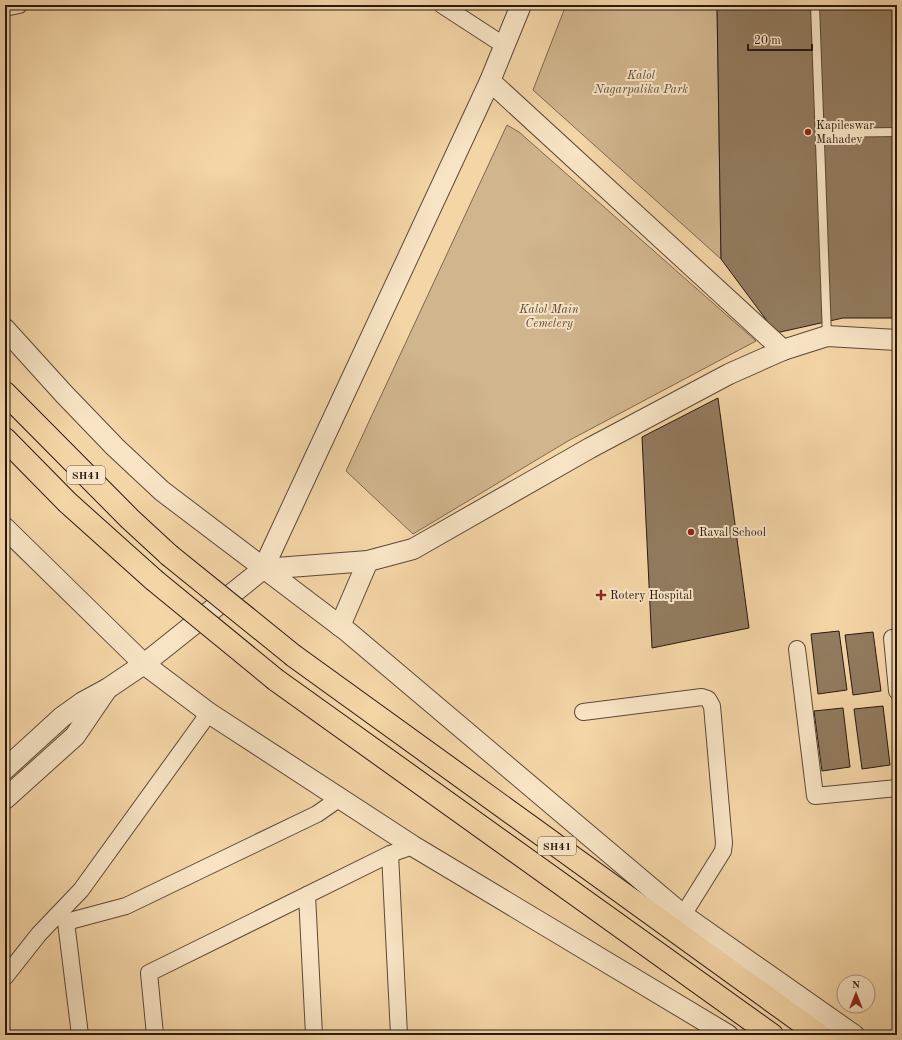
<svg xmlns="http://www.w3.org/2000/svg" width="902" height="1040" font-family="'Old Standard TT',serif">
	<rect width="100%" height="100%" fill="#f4d5a6"/>
	<filter id="stains"><feTurbulence type="fractalNoise" baseFrequency=".005" numOctaves="4"/><feColorMatrix values="0 0 0 0 .2 0 0 0 0 .09 0 0 0 0 .02 0 0 0 .5 -.17"/></filter>
	<radialGradient id="worn" r=".72"><stop offset=".6" stop-color="#630" stop-opacity="0"/><stop offset="1" stop-color="#630" stop-opacity=".3"/></radialGradient>
	<g fill="#d1b58d" stroke="#7c6750">
		<polygon points="566,5 717,5 721,259 533,90"/>
		<polygon points="507,125 519,132 756,341 568,441 413,534 346,471"/>
	</g>
	<g fill="#927b5f" stroke="#281913">
		<polygon points="717,5 897,5 897,318 843,318 776,333 721,259"/>
		<polygon points="718,398 749,628 652,648 642,437"/>
		<polygon points="839,631 847,690 818,694 811,634"/>
		<polygon points="873,632 881,691 853,695 845,635"/>
		<polygon points="883,706 890,765 862,769 854,709"/>
		<polygon points="843,708 850,767 822,771 814,711"/>
	</g>
	<g fill="none" stroke-linecap="round" stroke-linejoin="round">
		<defs>
			<g id="service">
				<polyline points="815,5 827,336"/>
				<polyline points="821,133 897,132"/>
			</g>
			<g id="minor">
				<polyline points="442,5 505,46"/>
				<polyline points="5,8 19,5"/>
				<polyline points="892,638 897,691"/>
				<polyline points="797,649 815,796 897,788"/>
				<polyline points="583,712 702,697 708,699 712,706 724,843 723,851 683,915"/>
				<polyline points="390,854 399,1035"/>
				<polyline points="307,895 314,1035"/>
				<polyline points="5,977 39,934 81,890 209,713"/>
				<polyline points="80,1035 66,922 126,906 317,814 340,798"/>
				<polyline points="155,1035 149,973 390,854 413,846"/>
			</g>
			<g id="tertiary">
				<polyline points="490,81 783,350"/>
				<polyline points="5,329 64,394 115,447 162,491 348,632 683,915 854,1035"/>
				<polyline points="5,528 144,664 209,713 413,846 728,1035"/>
				<polyline points="263,569 368,561 413,549 590,448 729,374 783,350 827,336 897,340"/>
				<polyline points="340,626 368,561"/>
				<polyline points="5,769 62,717 83,702 107,689 144,664 263,569 490,81 521,5"/>
				<polyline points="5,799 75,736 107,689"/>
			</g>
			<g id="primary">
				<polyline points="5,393 130,519 169,555"/>
				<polyline points="5,439 67,502 154,580"/>
				<polyline points="294,656 819,1035"/>
				<polyline points="276,680 772,1035"/>
			</g>
		</defs>
		<use href="#service" stroke="#5b4838" stroke-width="10"/>
		<use href="#minor" stroke="#5b4838" stroke-width="18"/>
		<use href="#tertiary" stroke="#5b4838" stroke-width="22"/>
		<use href="#primary" stroke="#281913" stroke-width="24"/>
		<use href="#service" stroke="#f8e4c5" stroke-width="8"/>
		<use href="#minor" stroke="#f8e4c5" stroke-width="16"/>
		<use href="#tertiary" stroke="#f8e4c5" stroke-width="20"/>
		<use href="#primary" stroke="#f4d5a6" stroke-width="22"/>
		<defs>
			<g id="primary-bridge">
				<polyline points="169,555 294,656"/>
				<polyline points="154,580 276,680"/>
			</g>
		</defs>
		<use href="#primary-bridge" stroke="#281913" stroke-width="24" stroke-linecap="butt"/>
		<use href="#primary-bridge" stroke="#f4d5a6" stroke-width="22"/>
	</g>
	<g fill="#8f2418" stroke="#f8e4c5" stroke-width="1.5">
		<circle cx="808" cy="132" r="4"/>
		<circle cx="691" cy="532" r="4"/>
		<path d="M599 589h4v4h4v4h-4v4h-4v-4h-4v-4h4z"/>
	</g>
	<g text-anchor="middle" stroke-width="4" stroke-linejoin="round" paint-order="stroke">
		<g fill="#f8e4c5" stroke="#665648" stroke-width="1">
			<rect x="67" y="466" width="38" height="18" rx="3"/>
			<rect x="538" y="837" width="38" height="18" rx="3"/>
		</g>
		<g font-size="11" font-weight="bold" fill="#281913">
			<text x="86" y="479">SH41</text>
			<text x="557" y="850">SH41</text>
		</g>
		<g font-size="12" font-style="italic" fill="#5b4838" stroke="#f8e4c5">
			<text x="641" y="79">Kalol<tspan x="641" dy="14">Nagarpalika Park</tspan></text>
			<text x="549" y="313">Kalol Main<tspan x="549" dy="14">Cemetery</tspan></text>
		</g>
		<g font-size="12" fill="#281913" stroke="#f8e4c5" text-anchor="start">
			<text x="816" y="129">Kapileswar<tspan x="816" dy="14">Mahadev</tspan></text>
			<text x="699" y="536">Raval School</text>
			<text x="610" y="599">Rotery Hospital</text>
		</g>
	</g>
	<rect width="902" height="1040" fill="none" stroke="#f4d5a6" stroke-width="20"/>
	<rect x="6" y="6" width="890" height="1028" fill="none" stroke="#281913" stroke-width="2"/>
	<rect x="10" y="10" width="882" height="1020" fill="none" stroke="#281913"/>
	<g transform="translate(856 994)"><circle r="19" fill="#f8e4c5" stroke="#a5937e"/>
	<path d="M0-3L7 15L0 10L-7 15Z" fill="#8f2418"/>
	<text y="-6" font-size="11" font-weight="bold" text-anchor="middle" fill="#281913">N</text>
	</g>
	<path d="M748 44v6h64v-6" fill="none" stroke="#281913" stroke-width="2"/>
	<text x="754" y="44" font-size="12" fill="#281913" stroke="#f8e4c5" stroke-width="3" paint-order="stroke">20 m</text>
	<rect width="100%" height="100%" filter="url(#stains)"/>
	<rect width="100%" height="100%" fill="url(#worn)"/>
</svg>
